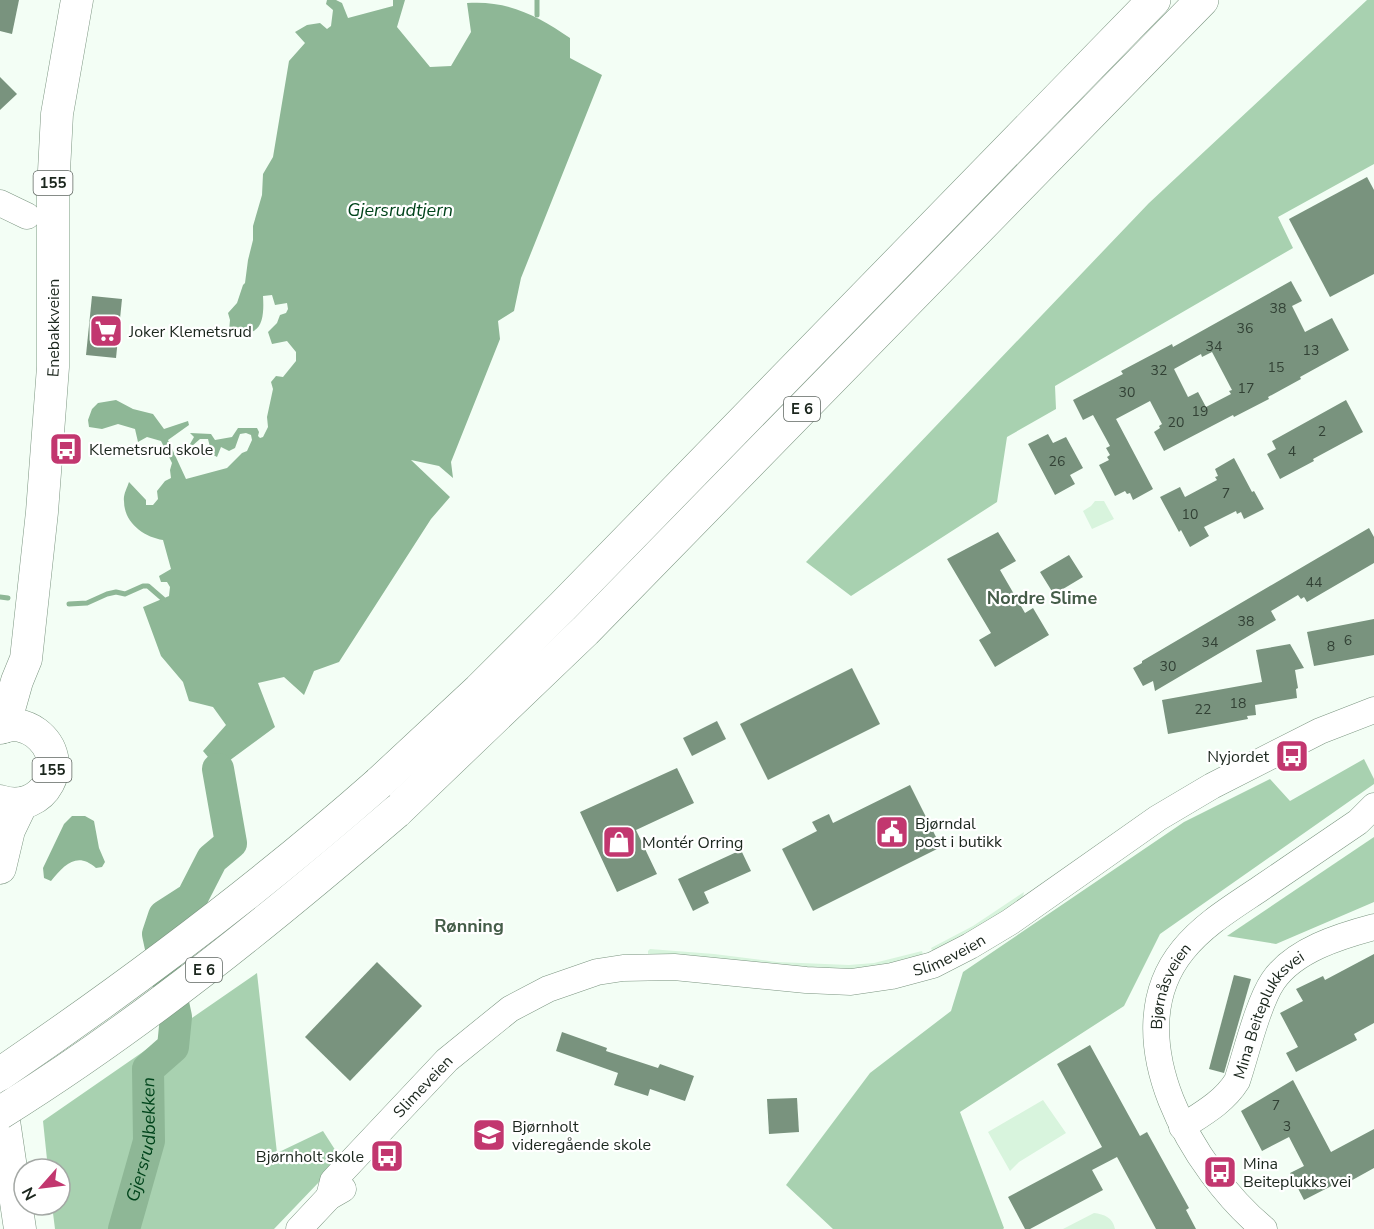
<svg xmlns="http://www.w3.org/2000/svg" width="1374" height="1229" font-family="'Nunito Sans',sans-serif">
	<rect width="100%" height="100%" fill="#f3fef5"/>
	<g fill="#d8f4dd">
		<polygon points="1095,501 1104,501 1114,519 1092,529 1083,511 1091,506"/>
		<polygon points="1024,892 1022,901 934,954 931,948 973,926"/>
		<polygon points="650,949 714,954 777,962 849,965 874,963 922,951 924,958 856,972 648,957 648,951"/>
		<polygon points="1043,1100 1066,1133 1019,1162 1010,1171 988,1132"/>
		<path d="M1094 1213C1104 1214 1113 1218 1115 1229H1063Z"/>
	</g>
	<g fill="#a8d1b0">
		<polygon points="1367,0 1374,0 1374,164 1278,217 1293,248 1055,386 1056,409 1007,437 997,502 851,596 806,562 1149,203"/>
		<polygon points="1364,759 1374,779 1374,784 1160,934 1124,1006 960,1112 1004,1228 1003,1229 833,1229 786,1185 870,1073 951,1011 963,972 1184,822 1270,779 1290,801"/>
		<polygon points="1374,837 1374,902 1276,944 1227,936"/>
		<polygon points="257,973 277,1153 323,1131 341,1159 274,1229 55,1229 52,1205 60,1205 60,1169 48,1169 43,1121"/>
	</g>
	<g fill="#8eb796">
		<path d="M327 0H336L342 3 348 18 393 6V0H405L397 27 430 67 451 66 471 32 467 3C508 0 538 16 570 38V58L602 75 521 278 514 311 498 321 500 339 451 462 453 478 439 466 411 460 450 497 431 519 339 662 314 671 304 695 284 677 258 683 275 727 218 769 203 751 226 725 213 707 189 701 183 682 161 656 143 607 169 596 170 587 167 582H161L159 576 171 569 163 540C144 537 124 523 124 501 123 495 127 488 129 482L146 500V505H153L158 499 157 491 165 481 171 478 170 470 172 463 161 441 147 437 138 442 135 429 118 424 102 429 89 427 88 420 92 409 98 403 116 400 133 409 153 414 164 429 188 421 189 425 168 440 186 479 227 468 242 453 247 451 252 440 251 435 246 433 240 434 235 448 229 451 221 447 217 457 208 452 210 447 208 439H200L192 446 190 444 194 437 190 433 211 434 215 440 232 437 238 428H257L259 432 258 436 260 438 263 437 268 427 267 417 273 389 271 382 276 376 283 377 296 361V352L287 341 272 344 268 332 277 323 280 315 286 313 288 309 287 303 275 305 272 295 263 296C264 312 264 336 242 332L240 337 233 335 229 331 230 320 228 313 237 303 243 285 245 283 248 260 253 240V226L262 195 263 174 273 157 289 61 305 43 295 32 307 25 320 23 327 29 331 26 333 10 326 4Z"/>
		<path d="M72 816H85L94 821 99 848 105 862 102 867 96 868C77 851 64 865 51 881L44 878 43 868 64 824Z"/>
	</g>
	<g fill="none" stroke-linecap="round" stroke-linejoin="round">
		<g stroke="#8eb796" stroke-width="5">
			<polyline points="537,15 537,0"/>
			<polyline points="0,597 8,598"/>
			<polyline points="69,604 87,603 107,594 116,592 125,594 143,586 148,586 163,599"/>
		</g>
		<path stroke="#8eb796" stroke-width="32" id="s1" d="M124 1229 149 1141 148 1069 173 1047 176 1017 158 934 164 916 192 898 212 859 231 843 218 769"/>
	</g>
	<g fill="#79937e" fill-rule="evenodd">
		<polygon points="0,0 19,0 12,34 0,31"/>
		<polygon points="0,77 17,94 0,110"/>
		<polygon points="1367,177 1374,190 1374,274 1330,297 1289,219"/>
		<path d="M1291 281 1302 301 1292 306 1305 332 1332 318 1349 350 1300 377 1301 379 1268 397 1269 399 1234 417 1233 415 1164 451 1154 432 1160 428 1159 426 1162 424 1150 401 1116 419 1153 489 1133 500 1130 493 1127 494 1125 491 1115 496 1099 465 1109 460 1107 457 1110 455 1106 448 1110 446 1093 415 1083 420 1073 400 1123 374 1121 371 1172 344 1173 347ZM1212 352 1232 390 1229 391 1231 394 1206 407 1198 392 1188 397 1174 369 1201 354 1202 357Z"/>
		<polygon points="92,296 122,299 116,358 86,355"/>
		<polygon points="1346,400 1363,432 1313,459 1314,461 1280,479 1267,454 1276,449 1272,441"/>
		<polygon points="1048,434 1053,443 1066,437 1083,468 1070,475 1075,484 1055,495 1028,444"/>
		<polygon points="1234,458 1252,492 1254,491 1264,509 1244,519 1241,512 1237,514 1236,511 1204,527 1209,536 1190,547 1181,530 1179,532 1160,497 1180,487 1185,497 1217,480 1215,477 1218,476 1215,469"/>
		<polygon points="1369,528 1374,537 1374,563 1307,602 1304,597 1301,599 1298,595 1271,611 1276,620 1155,691 1153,681 1143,686 1133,668 1142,663 1142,661"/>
		<polygon points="998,532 1016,561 1000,570 1025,613 1033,608 1049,635 995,667 979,640 991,633 947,559"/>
		<polygon points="1069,555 1083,577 1058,592 1057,591 1053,593 1040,572"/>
		<polygon points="1374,619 1374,655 1314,666 1307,632"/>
		<polygon points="1290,644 1304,668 1295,670 1298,688 1296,689 1297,698 1255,705 1256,715 1247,716 1248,719 1168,734 1162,700 1262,682 1256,650"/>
		<polygon points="852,668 880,724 768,780 740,724"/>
		<polygon points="717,721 726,739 692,756 683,738"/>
		<polygon points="677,768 694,803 636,830 657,874 617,892 580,812"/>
		<polygon points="910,785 941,847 813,911 782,849 817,831 812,822 829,814 833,823"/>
		<polygon points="741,850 751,871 704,892 709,903 693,911 678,879"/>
		<polygon points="1374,954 1374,1023 1354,1034 1357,1040 1296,1072 1286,1053 1298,1047 1280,1013 1303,1001 1296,989 1323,976 1325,980"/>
		<polygon points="377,962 422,1006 350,1081 305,1037"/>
		<polygon points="1234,975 1251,979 1224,1073 1209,1069"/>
		<polygon points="562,1032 607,1048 606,1051 658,1068 660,1064 694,1076 685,1101 650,1089 648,1096 614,1085 618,1073 556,1051"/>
		<polygon points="1090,1045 1140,1136 1147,1132 1189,1208 1186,1210 1196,1229 1156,1229 1117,1157 1092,1170 1103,1190 1030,1229 1025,1229 1008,1197 1102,1147 1057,1064"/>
		<polygon points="1293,1080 1331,1152 1374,1129 1374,1168 1347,1183 1345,1183 1343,1180 1304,1200 1290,1173 1304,1166 1289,1137 1262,1151 1241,1111"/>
		<polygon points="797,1098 799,1132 769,1134 767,1099"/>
	</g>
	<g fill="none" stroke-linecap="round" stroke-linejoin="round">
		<defs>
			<g id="minor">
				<polyline points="0,203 27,216"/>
				<path id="s2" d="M1182 1127C1202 1114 1224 1102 1237 1081 1246 1054 1258 1003 1273 981 1294 950 1340 936 1374 927"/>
				<path id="s3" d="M329 1197 333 1181 447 1060 510 1009 548 989 597 972 623 968 674 967 806 980 851 982 892 976 933 965 970 946 1010 922 1158 818 1212 786 1320 731 1374 710"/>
				<polyline points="299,1229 329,1197 343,1189"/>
				<path id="s4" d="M1264 1229C1194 1171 1113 1036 1183 950 1204 924 1233 907 1261 888 1293 866 1326 844 1358 822L1374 806"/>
			</g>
			<g id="major">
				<path id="s5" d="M4 727 17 681 26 659 42 512 53 367V190L57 114 77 0"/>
				<path d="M0 728C12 723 25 725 36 733 73 761 44 816 0 801"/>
				<polyline points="0,868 9,830 22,803"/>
				<polyline points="0,1071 4,1121 20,1229"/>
			</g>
			<g id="highway">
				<polyline points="379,783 479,690 563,606 1154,0"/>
				<polyline points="396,812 585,631 1202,0"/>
			</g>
		</defs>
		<use href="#minor" stroke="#7b9580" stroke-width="27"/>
		<use href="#major" stroke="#7b9580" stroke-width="33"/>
		<use href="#highway" stroke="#7b9580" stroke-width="34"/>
		<use href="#minor" stroke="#fff" stroke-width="26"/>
		<use href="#major" stroke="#fff" stroke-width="32"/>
		<use href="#highway" stroke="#fff" stroke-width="33"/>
		<defs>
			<g id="highway-bridge">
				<path d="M0 1074C132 984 259 889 379 783"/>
				<path d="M0 1113C141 1025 270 920 396 812"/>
			</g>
		</defs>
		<use href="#highway-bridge" stroke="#7b9580" stroke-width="34" stroke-linecap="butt"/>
		<use href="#highway-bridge" stroke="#fff" stroke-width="33"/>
	</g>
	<defs>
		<symbol id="supermarket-square" viewBox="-11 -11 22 22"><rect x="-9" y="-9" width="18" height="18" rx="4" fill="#c2376f" stroke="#fff"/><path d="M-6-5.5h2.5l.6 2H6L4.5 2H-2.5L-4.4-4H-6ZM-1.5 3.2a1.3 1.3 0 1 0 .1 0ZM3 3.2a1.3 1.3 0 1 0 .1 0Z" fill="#fff"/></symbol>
		<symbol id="bus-square" viewBox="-11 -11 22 22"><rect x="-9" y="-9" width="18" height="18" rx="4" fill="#c2376f" stroke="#fff"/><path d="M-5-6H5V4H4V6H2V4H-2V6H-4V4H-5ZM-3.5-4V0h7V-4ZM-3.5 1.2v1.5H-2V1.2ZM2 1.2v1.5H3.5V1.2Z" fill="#fff"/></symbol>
		<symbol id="civic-square" viewBox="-11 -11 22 22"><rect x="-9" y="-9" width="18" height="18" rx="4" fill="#c2376f" stroke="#fff"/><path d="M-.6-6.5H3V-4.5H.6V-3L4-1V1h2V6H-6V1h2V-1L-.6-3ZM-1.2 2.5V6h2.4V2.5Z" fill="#fff"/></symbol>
		<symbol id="shop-square" viewBox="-11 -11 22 22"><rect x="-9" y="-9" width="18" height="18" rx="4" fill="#c2376f" stroke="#fff"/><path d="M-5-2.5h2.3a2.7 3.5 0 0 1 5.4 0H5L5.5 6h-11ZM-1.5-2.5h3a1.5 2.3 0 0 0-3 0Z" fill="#fff"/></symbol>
		<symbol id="school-square" viewBox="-11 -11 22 22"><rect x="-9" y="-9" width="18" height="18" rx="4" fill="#c2376f" stroke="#fff"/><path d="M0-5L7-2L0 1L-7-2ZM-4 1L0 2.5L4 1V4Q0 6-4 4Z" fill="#fff"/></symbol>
	</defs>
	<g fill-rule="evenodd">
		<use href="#supermarket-square" x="87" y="312" width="38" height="38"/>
		<use href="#bus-square" x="47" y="430" width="38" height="38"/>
		<use href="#bus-square" x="1273" y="737" width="38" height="38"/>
		<use href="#civic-square" x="873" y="813" width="38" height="38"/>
		<use href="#shop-square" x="600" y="823" width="38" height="38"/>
		<use href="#school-square" x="470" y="1116" width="38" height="38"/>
		<use href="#bus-square" x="368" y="1137" width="38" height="38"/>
		<use href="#bus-square" x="1201" y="1153" width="38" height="38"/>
	</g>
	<g text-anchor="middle" stroke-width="4.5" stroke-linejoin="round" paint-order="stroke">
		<g font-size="14" fill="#324135">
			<text x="1278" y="313">38</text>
			<text x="1245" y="333">36</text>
			<text x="1214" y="351">34</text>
			<text x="1311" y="355">13</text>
			<text x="1276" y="372">15</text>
			<text x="1159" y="375">32</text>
			<text x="1246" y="393">17</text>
			<text x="1127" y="397">30</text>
			<text x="1200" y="416">19</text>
			<text x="1176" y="427">20</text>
			<text x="1322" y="436">2</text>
			<text x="1292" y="456">4</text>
			<text x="1057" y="466">26</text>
			<text x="1226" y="498">7</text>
			<text x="1190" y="519">10</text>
			<text x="1314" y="587">44</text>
			<text x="1246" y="626">38</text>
			<text x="1348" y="645">6</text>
			<text x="1210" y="647">34</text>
			<text x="1331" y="651">8</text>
			<text x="1168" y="671">30</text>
			<text x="1238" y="708">18</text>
			<text x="1203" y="714">22</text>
			<text x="1276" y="1110">7</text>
			<text x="1287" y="1131">3</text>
		</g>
		<g fill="#fff" stroke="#5f6761" stroke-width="1.5">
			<rect x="33.5" y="171" width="39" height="24" rx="4.5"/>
			<rect x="784" y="397" width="36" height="24" rx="4.5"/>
			<rect x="32.5" y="758" width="39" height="24" rx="4.5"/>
			<rect x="186" y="958" width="36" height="24" rx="4.5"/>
		</g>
		<g font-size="15" font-weight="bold" fill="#1b261d">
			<text x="53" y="188">155</text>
			<text x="802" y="414">E 6</text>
			<text x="52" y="775">155</text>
			<text x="204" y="975">E 6</text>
		</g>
		<g font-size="16" fill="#1b261d" stroke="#fff">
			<text dy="6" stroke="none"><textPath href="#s5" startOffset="404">Enebakkveien</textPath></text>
			<text dy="6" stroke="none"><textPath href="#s3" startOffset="716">Slimeveien</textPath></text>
			<text dy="6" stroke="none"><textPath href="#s4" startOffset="279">Bjørnåsveien</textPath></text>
			<text dy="6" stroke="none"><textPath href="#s2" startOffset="147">Mina Beiteplukksvei</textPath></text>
			<text dy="6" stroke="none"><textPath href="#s3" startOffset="147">Slimeveien</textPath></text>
		</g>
		<g font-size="16" fill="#1b261d" stroke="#fff" text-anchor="start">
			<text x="129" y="337">Joker Klemetsrud</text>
			<text x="89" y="455">Klemetsrud skole</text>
			<text x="1269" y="762" text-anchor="end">Nyjordet</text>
			<text x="915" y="829">Bjørndal<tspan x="915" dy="18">post i butikk</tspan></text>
			<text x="642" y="848">Montér Orring</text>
			<text x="512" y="1132">Bjørnholt<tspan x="512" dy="18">videregående skole</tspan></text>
			<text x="364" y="1162" text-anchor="end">Bjørnholt skole</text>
			<text x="1243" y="1169">Mina<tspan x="1243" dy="18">Beiteplukks vei</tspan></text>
		</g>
		<g font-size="18" font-style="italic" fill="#00441b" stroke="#fff">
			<text x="400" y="216">Gjersrudtjern</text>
			<text dy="6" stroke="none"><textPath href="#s1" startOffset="92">Gjersrudbekken</textPath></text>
		</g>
		<g font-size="18" font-weight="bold" fill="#455d49" stroke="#fff">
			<text x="1042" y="604">Nordre Slime</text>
			<text x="469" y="932">Rønning</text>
		</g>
	</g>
	<g transform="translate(42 1187) rotate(242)"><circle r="28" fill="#ffffff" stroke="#a4a8a5" stroke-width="1.5"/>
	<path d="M0-4.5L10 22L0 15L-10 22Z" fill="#c2376f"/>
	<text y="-9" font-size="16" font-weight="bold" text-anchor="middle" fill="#1b261d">N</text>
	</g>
</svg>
